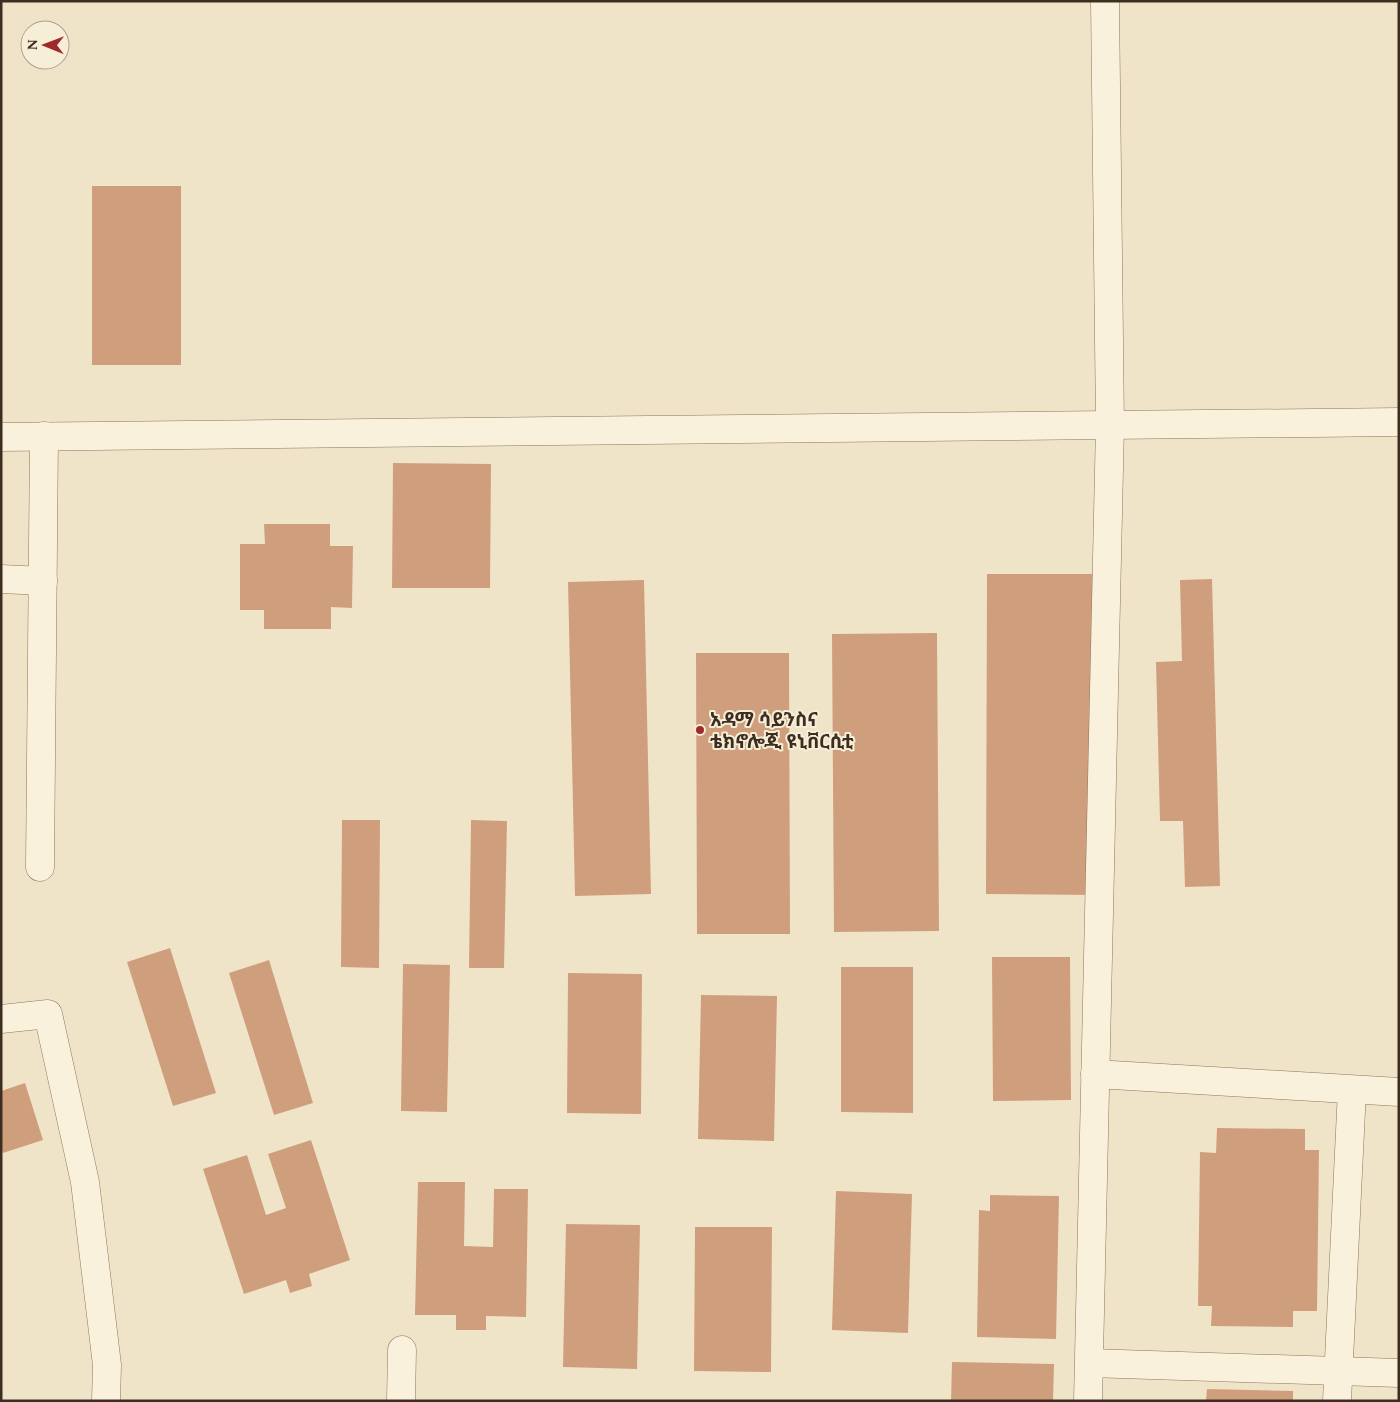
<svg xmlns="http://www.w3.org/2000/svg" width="1400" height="1402" font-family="Spectral,'Noto Sans Ethiopic',serif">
	<rect width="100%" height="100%" fill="#f0e4c8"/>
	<g fill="#cf9f7d">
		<rect x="92" y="186" width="89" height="179"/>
		<polygon points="393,463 491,464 490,588 392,588"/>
		<polygon points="264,524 330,524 330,546 353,546 352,608 331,607 331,629 264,629 264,610 240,610 240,544 265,544"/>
		<polygon points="987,574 1099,574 1098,895 986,894"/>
		<polygon points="1212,579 1220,886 1185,887 1183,821 1160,821 1156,662 1182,661 1180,580"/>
		<polygon points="644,580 651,894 575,896 568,582"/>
		<polygon points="937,633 939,931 834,932 832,634"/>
		<polygon points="696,653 789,653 790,934 697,934"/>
		<polygon points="342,820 380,820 379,968 341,967"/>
		<polygon points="471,820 507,821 504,968 469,968"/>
		<polygon points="170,948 216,1093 173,1106 127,962"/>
		<polygon points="992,957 1070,957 1071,1100 993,1101"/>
		<polygon points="269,960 313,1103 274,1115 229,973"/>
		<polygon points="403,964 450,965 447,1112 401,1111"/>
		<polygon points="841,967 913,967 913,1113 841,1112"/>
		<polygon points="568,973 642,974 641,1114 567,1113"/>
		<polygon points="701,995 777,996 774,1141 698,1139"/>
		<polygon points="25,1083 43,1140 3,1153 1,1146 1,1091"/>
		<polygon points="1217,1128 1305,1129 1305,1150 1319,1150 1317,1311 1293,1311 1293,1327 1211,1326 1212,1306 1198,1306 1200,1152 1216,1153"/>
		<polygon points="311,1140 350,1260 309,1274 312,1286 290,1293 286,1280 244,1294 203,1169 247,1155 266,1215 286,1208 268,1154"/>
		<polygon points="418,1182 465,1182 464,1246 493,1247 494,1189 528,1189 526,1317 486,1316 486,1330 456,1330 456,1315 415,1315"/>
		<polygon points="836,1191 912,1194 908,1333 832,1330"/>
		<polygon points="990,1195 1059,1196 1056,1339 977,1337 979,1210 990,1211"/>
		<polygon points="566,1224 640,1225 637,1369 563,1367"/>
		<polygon points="695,1227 772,1227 771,1372 694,1371"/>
		<polygon points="952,1362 1054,1364 1053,1401 951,1401"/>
		<polygon points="1207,1389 1293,1391 1293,1401 1206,1401"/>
	</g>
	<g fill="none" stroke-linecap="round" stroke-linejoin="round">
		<defs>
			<g id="minor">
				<polyline points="1,437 1399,422"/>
				<polyline points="1,579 43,581"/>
				<polyline points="40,867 44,436"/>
				<polyline points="1,1019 48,1014 85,1182 107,1365 106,1401"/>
				<polyline points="1095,1074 1399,1092"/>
				<polyline points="1090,1363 1399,1373"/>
				<polyline points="401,1401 402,1350"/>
				<polyline points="1088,1401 1110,425 1105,1"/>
				<polyline points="1337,1401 1352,1090"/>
			</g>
		</defs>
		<use href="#minor" stroke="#8d765c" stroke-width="29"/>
		<use href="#minor" stroke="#faf1dc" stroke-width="28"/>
	</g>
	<circle fill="#9e2a2b" stroke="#f7eed8" stroke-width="2" cx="700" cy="730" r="5"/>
	<g text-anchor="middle" stroke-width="4" stroke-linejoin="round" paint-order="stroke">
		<g font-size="19" font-weight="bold" fill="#3d2e20" stroke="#f7eed8" text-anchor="start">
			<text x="710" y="726">አዳማ ሳይንስና<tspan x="710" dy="22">ቴክኖሎጂ ዩኒቨርሲቲ</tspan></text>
		</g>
	</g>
	<rect width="1400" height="1402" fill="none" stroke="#3d2e20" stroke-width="5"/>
	<g transform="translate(45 45) rotate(271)"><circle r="24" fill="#f7eed8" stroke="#ada18e"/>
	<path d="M0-4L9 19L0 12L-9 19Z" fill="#9e2a2b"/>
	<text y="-8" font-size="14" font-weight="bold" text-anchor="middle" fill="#3d2e20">N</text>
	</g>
</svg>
